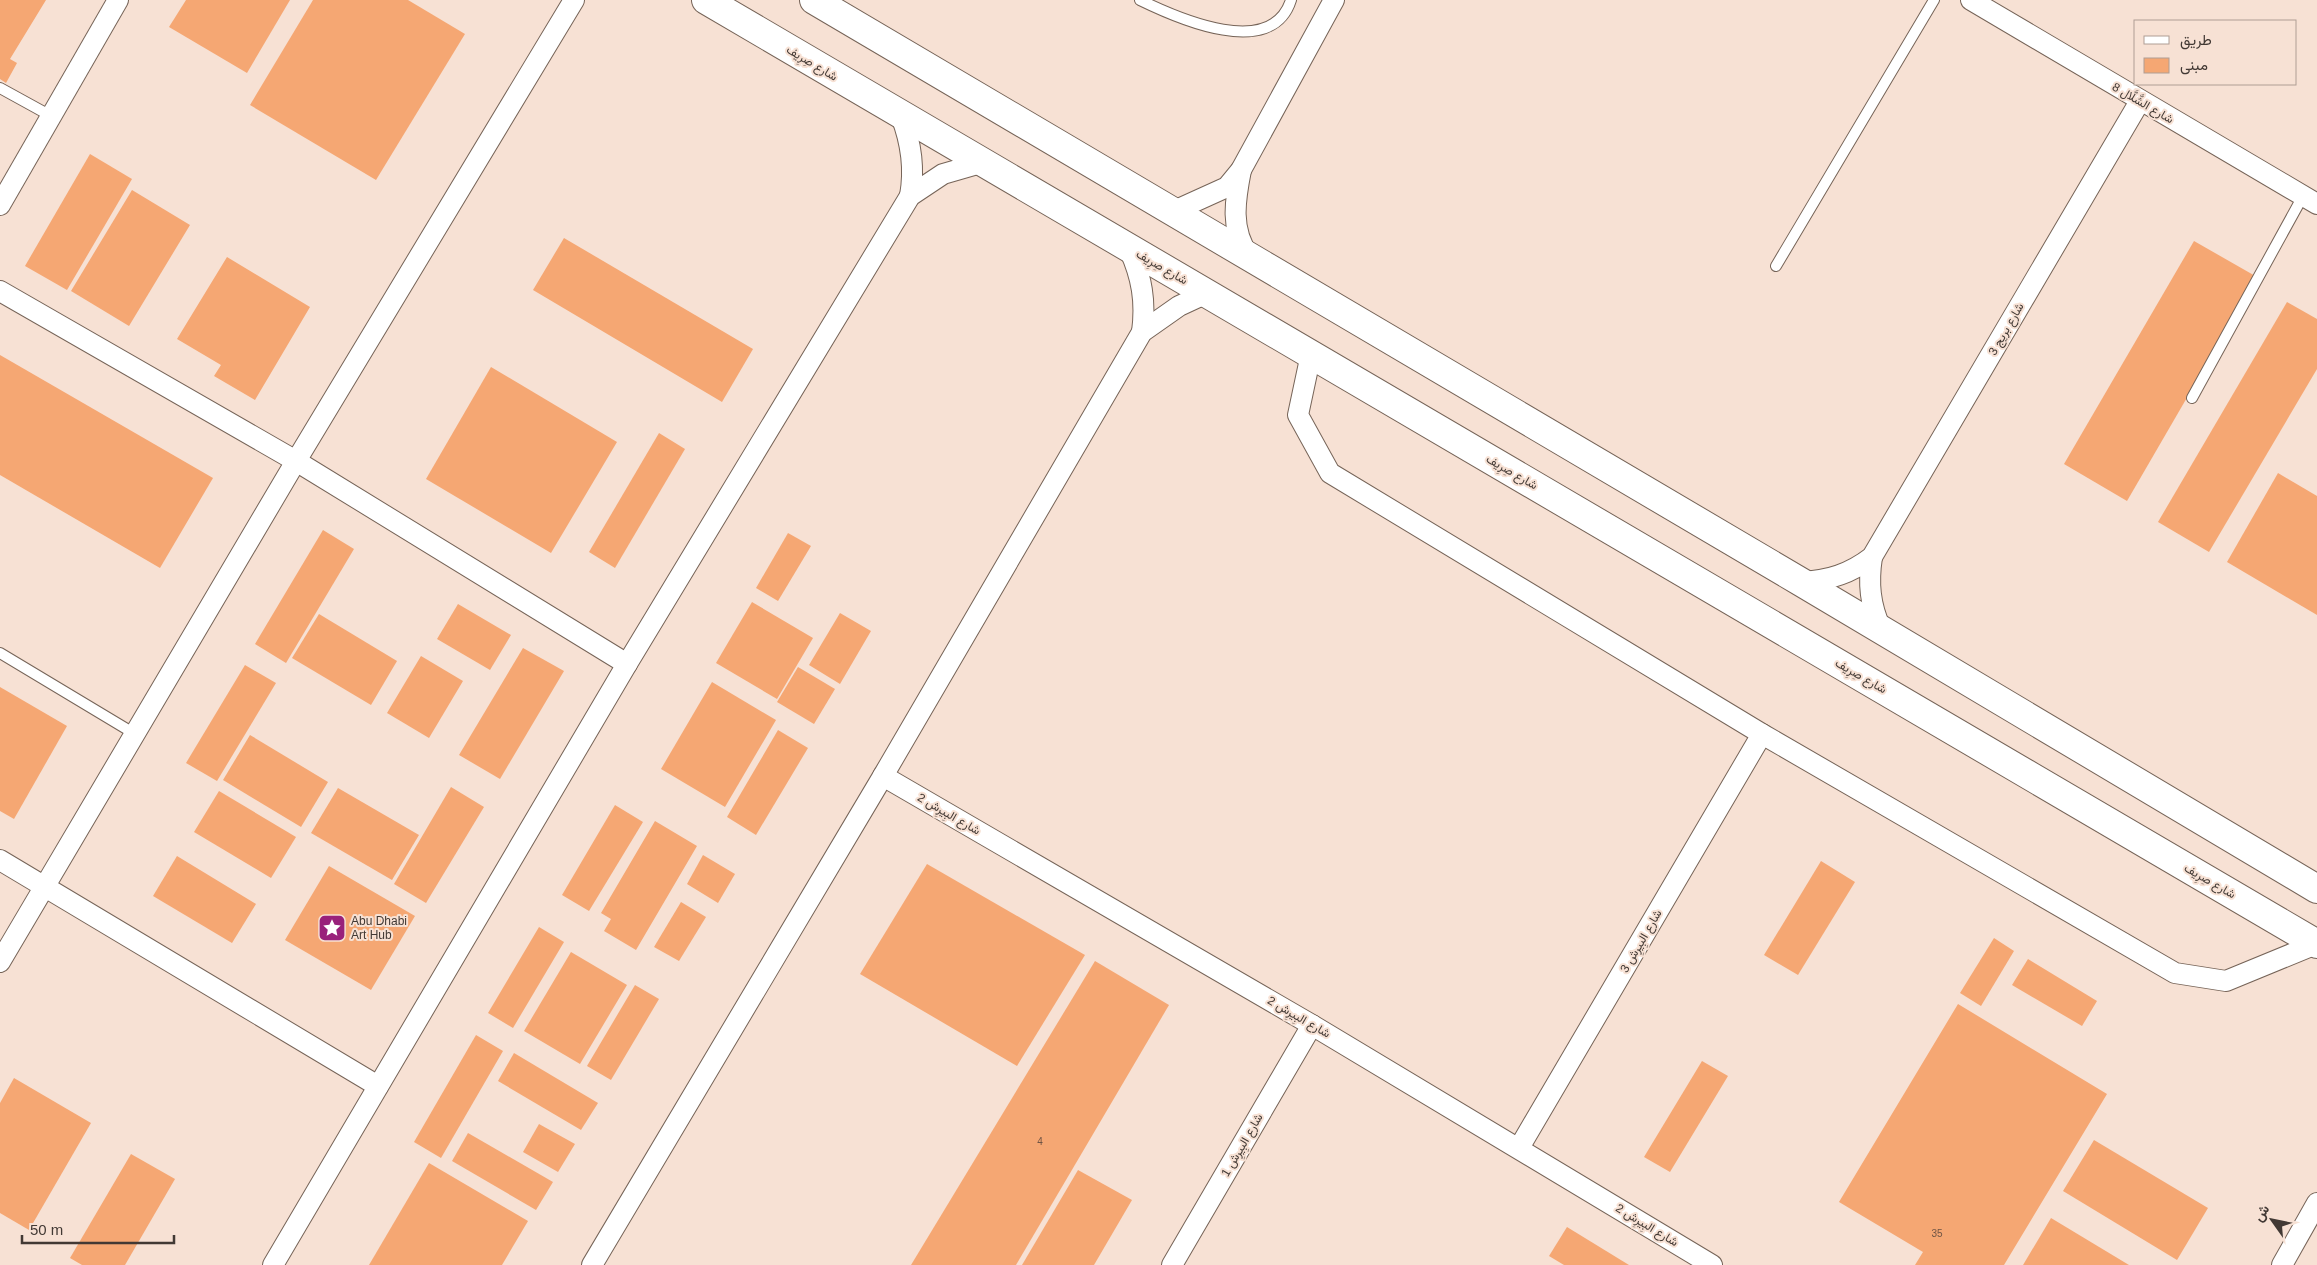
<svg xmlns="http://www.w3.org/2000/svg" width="2317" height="1265" font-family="Arial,Vazirmatn,sans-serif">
	<rect width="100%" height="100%" fill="#f7e1d4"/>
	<g fill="#f5a773">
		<polygon points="0,0 46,0 10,59 17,63 6,83 0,79"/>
		<polygon points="186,0 290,0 247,73 169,27"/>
		<polygon points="313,0 408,0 465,34 376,180 250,105"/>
		<polygon points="90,154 132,179 67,290 25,266"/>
		<polygon points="132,190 190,225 129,326 71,291"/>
		<polygon points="564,238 753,349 722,402 533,290"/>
		<polygon points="2194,241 2257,277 2127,501 2064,464"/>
		<polygon points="227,257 310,307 255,400 214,376 221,365 177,339"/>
		<polygon points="2287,302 2317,319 2317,369 2209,552 2158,522"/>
		<polygon points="0,355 213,478 160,568 0,475"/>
		<polygon points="491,367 617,442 551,553 426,479"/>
		<polygon points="659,433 685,449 615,568 589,552"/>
		<polygon points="2278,473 2317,496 2317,615 2227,562"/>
		<polygon points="323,530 354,549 286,663 255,644"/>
		<polygon points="788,533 811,546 778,601 756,588"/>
		<polygon points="752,602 813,638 777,699 716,663"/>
		<polygon points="458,604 511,635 490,670 437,639"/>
		<polygon points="840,613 871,631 840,684 809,665"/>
		<polygon points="319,614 397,661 371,705 292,658"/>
		<polygon points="523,648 564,671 500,779 459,755"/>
		<polygon points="421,656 463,681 429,738 387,713"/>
		<polygon points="245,665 276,683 217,781 186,763"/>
		<polygon points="798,667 835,689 814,724 777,702"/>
		<polygon points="712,682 776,720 725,807 661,769"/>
		<polygon points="0,687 67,726 14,819 0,811"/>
		<polygon points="778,730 808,748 756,835 727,817"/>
		<polygon points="250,735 328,782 301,827 223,780"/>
		<polygon points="451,787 484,807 426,903 394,884"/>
		<polygon points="338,788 419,835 392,880 311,833"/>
		<polygon points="219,791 296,837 271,878 194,832"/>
		<polygon points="615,805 643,822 589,911 562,895"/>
		<polygon points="655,821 697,846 636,950 604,931 611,919 601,913"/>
		<polygon points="703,855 735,874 718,903 687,884"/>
		<polygon points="177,856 256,904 232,943 153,896"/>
		<polygon points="1821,861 1855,882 1798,975 1764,955"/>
		<polygon points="927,864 1085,955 1017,1066 860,974"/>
		<polygon points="329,866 415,916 371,990 285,940"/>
		<polygon points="681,902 706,917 679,961 654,947"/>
		<polygon points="539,927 564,942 513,1028 488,1013"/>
		<polygon points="1994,938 2014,951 1981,1006 1960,993"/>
		<polygon points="571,952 627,985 580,1064 524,1031"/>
		<polygon points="2028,959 2097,1001 2082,1026 2012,985"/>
		<polygon points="1095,961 1169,1005 1016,1265 911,1265"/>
		<polygon points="635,985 659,999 611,1080 587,1066"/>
		<polygon points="1958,1004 2107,1094 2004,1265 1915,1265 1923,1252 1839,1202"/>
		<polygon points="476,1035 503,1051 441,1158 414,1142"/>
		<polygon points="514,1053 598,1103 581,1130 498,1081"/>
		<polygon points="1702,1061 1728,1076 1670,1172 1644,1157"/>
		<polygon points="14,1078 91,1123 29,1230 0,1213 0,1103"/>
		<polygon points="539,1124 575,1144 558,1172 523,1152"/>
		<polygon points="468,1133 553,1182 536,1210 452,1161"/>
		<polygon points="2094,1140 2208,1208 2177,1260 2063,1191"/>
		<polygon points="131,1154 175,1179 125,1265 82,1265 70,1258"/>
		<polygon points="429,1163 528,1221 502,1265 369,1265"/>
		<polygon points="1078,1170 1132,1200 1094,1265 1022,1265"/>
		<polygon points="2051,1218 2129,1265 2023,1265"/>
		<polygon points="1567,1227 1629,1265 1564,1265 1549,1256"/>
	</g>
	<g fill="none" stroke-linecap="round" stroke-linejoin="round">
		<defs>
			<g id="service">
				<path d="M1140 0C1179 19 1272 60 1291 0"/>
				<polyline points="0,88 51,116"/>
				<polyline points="1776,266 1934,0"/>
				<polyline points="2192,398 2303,196"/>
				<polyline points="0,653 135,734"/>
			</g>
			<g id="minor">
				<polyline points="1971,0 2317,204"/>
				<path d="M901 116C911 142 915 168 910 196"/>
				<path d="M1241 170C1235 200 1230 230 1249 256"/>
				<polyline points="0,205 118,0"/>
				<polyline points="1174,211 1227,187 1241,170 1334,0"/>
				<path d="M1129 249C1142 277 1146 302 1142 332"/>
				<polyline points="0,291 296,461 627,664"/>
				<polyline points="1311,354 1298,415 1330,473 1762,734 2175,973 2226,981 2316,944"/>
				<path d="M1872 557C1868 583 1870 605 1881 629"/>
				<path d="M1801 582C1828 581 1850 574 1872 557L2140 101"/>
				<polyline points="883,776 1312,1025 1712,1265"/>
				<polyline points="0,860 378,1086"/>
				<polyline points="0,962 296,461 574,0"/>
				<polyline points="1519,1148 1762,734"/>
				<polyline points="273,1265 627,664 910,196 943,174 981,163"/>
				<polyline points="592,1265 883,776 1142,332 1179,306 1207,293"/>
				<polyline points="1172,1265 1312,1025"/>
				<polyline points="2282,1265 2317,1203"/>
			</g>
			<g id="secondary">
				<polyline points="706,0 2317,944"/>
				<polyline points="814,0 1801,582 2317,889"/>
			</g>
		</defs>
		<use href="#service" stroke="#766458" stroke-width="12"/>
		<use href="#minor" stroke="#766458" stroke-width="22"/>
		<use href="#secondary" stroke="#766458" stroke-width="30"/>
		<use href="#service" stroke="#fff" stroke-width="10"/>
		<use href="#minor" stroke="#fff" stroke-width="20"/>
		<use href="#secondary" stroke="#fff" stroke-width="28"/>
	</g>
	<defs>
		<symbol id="sight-square" viewBox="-11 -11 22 22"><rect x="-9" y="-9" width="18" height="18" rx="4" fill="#99217b" stroke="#f7e1d4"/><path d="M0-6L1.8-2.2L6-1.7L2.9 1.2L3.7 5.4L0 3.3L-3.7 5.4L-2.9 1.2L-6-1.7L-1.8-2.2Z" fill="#fff"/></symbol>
	</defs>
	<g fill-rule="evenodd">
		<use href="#sight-square" x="316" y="912" width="32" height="32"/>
	</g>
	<g text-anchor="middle" stroke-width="4" stroke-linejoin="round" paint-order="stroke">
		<g font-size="10" fill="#6f5444">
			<text x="1040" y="1145">4</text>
			<text x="1937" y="1237">35</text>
		</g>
		<g font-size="12" fill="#423934" stroke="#f7e1d4">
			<text transform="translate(812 63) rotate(31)" y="4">شارع صِرِيف</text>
			<text transform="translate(2143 103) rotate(30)" y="4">شارع الشَّلَّال 8</text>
			<text transform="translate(1162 267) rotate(30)" y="4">شارع صِرِيف</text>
			<text transform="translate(2006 329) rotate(-60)" y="4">شارع بريج 3</text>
			<text transform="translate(1512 472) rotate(30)" y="4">شارع صِرِيف</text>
			<text transform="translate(1861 676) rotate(30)" y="4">شارع صِرِيف</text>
			<text transform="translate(949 814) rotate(30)" y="4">شارع البِيرِش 2</text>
			<text transform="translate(2210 881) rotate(30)" y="4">شارع صِرِيف</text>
			<text transform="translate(1641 941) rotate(-60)" y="4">شارع البِيرِش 3</text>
			<text transform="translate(1299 1017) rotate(30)" y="4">شارع البِيرِش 2</text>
			<text transform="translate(1242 1145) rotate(-60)" y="4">شارع البِيرِش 1</text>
			<text transform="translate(1647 1225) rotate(31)" y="4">شارع البِيرِش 2</text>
		</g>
		<g font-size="12" fill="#423934" stroke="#f7e1d4" text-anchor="start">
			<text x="351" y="925">Abu Dhabi<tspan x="351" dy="14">Art Hub</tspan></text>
		</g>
	</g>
	<rect x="2134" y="20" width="162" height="65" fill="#f7e1d4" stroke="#af9e94"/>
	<rect x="2144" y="36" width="25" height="8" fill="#ffffff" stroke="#af9e94"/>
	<text x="2180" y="45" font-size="15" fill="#423934">طريق</text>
	<rect x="2144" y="58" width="25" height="15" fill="#f5a773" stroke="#af9e94"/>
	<text x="2180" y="70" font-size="15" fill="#423934">مبنى</text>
	<g transform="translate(2272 1220) rotate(303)" stroke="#f7e1d4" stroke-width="4" paint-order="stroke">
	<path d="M0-4L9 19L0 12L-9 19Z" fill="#423934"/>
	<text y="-8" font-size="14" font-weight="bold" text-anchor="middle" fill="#423934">ش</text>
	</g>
	<path d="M22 1235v8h152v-8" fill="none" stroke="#423934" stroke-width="2.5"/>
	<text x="30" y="1235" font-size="15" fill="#423934" stroke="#f7e1d4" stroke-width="4" paint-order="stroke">50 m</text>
</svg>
